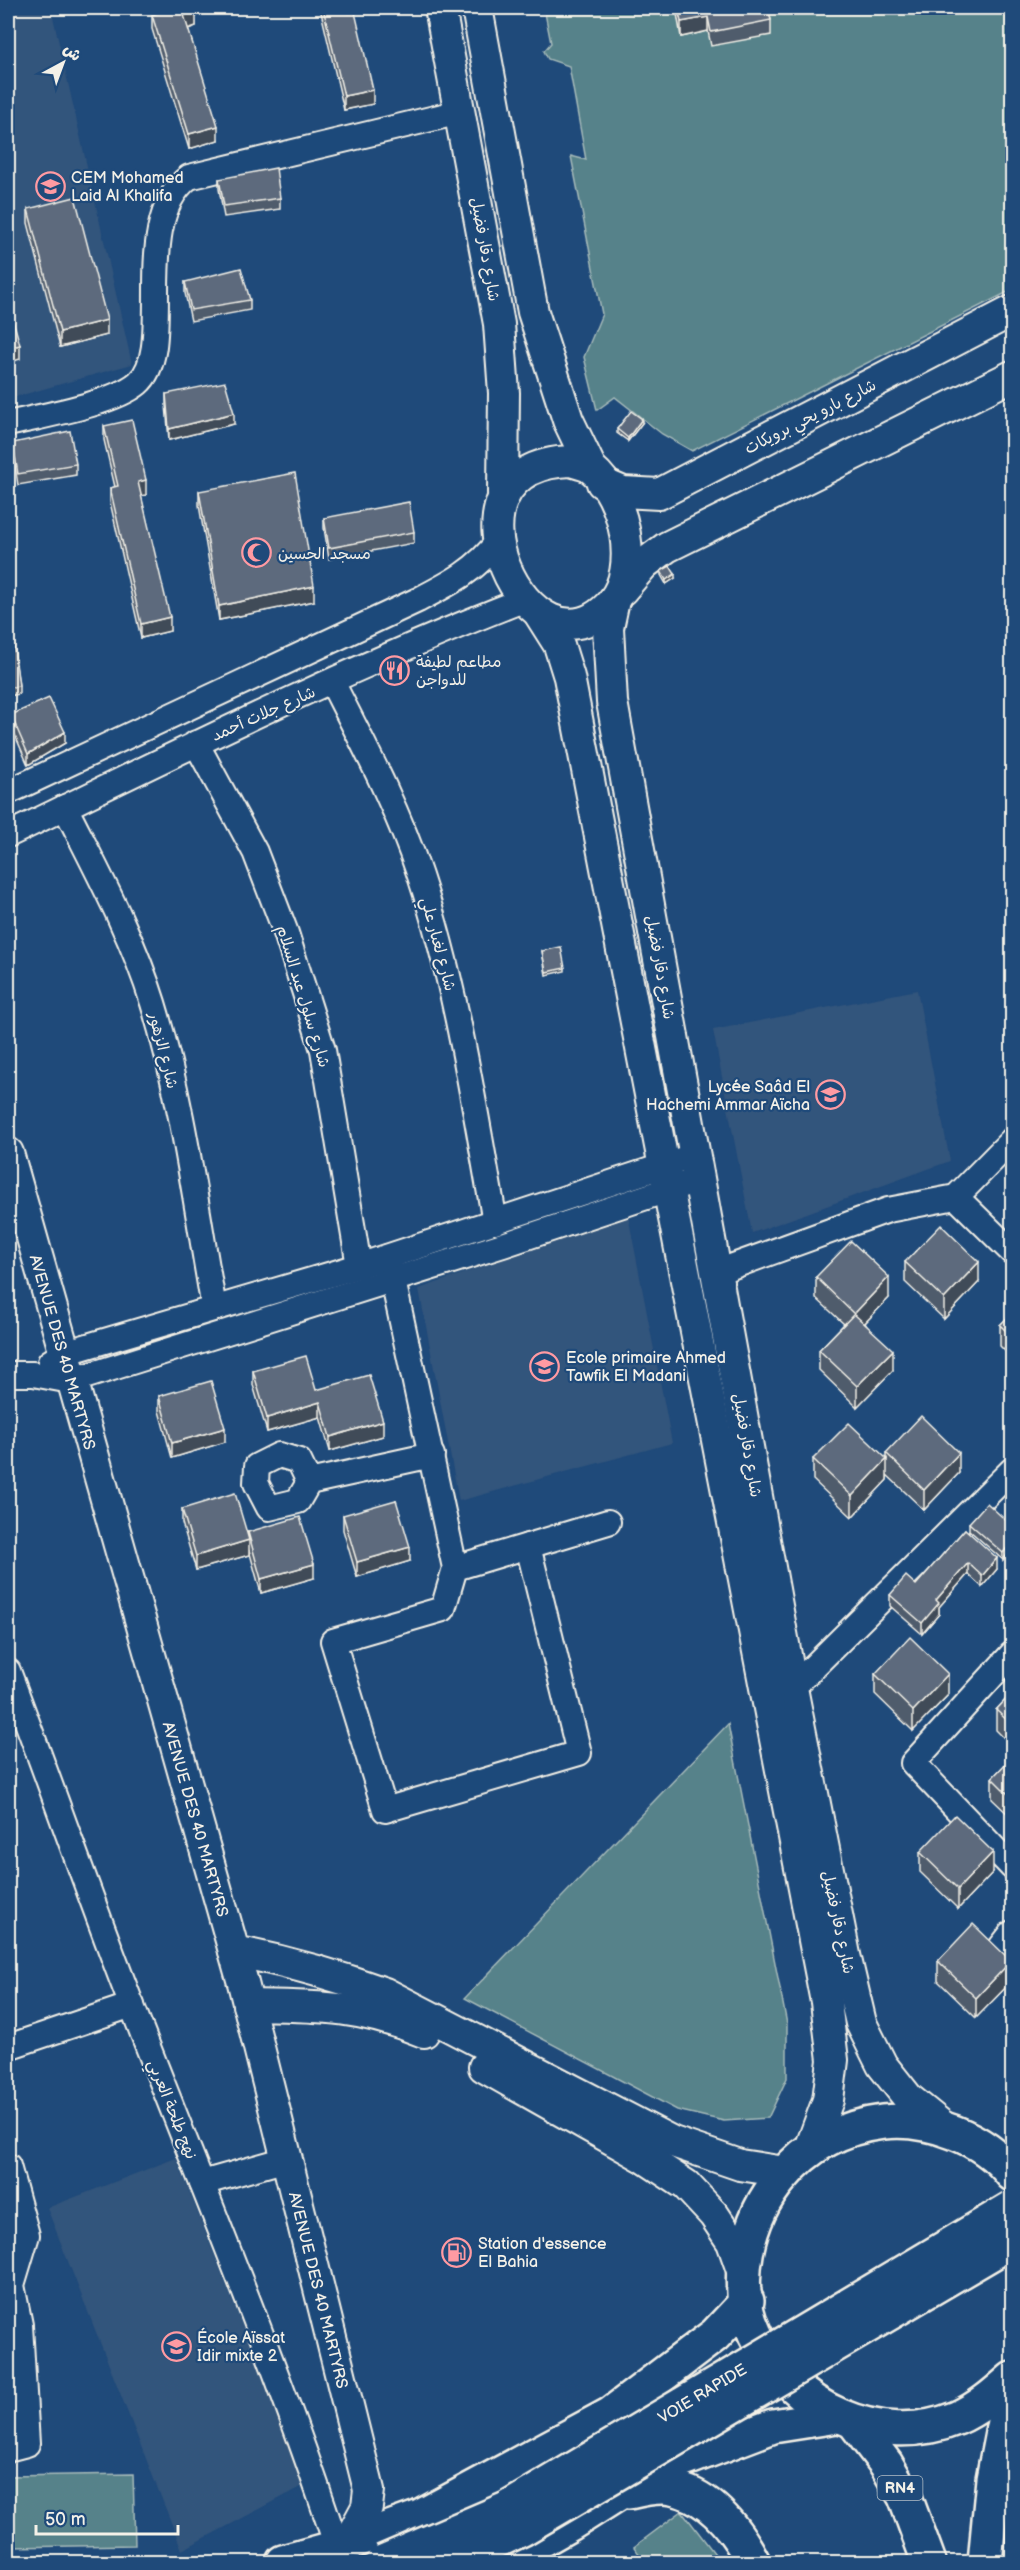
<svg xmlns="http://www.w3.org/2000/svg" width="1020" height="2570" font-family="'Balsamiq Sans','Playpen Sans Arabic',sans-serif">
	<rect width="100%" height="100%" fill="#1f4a7a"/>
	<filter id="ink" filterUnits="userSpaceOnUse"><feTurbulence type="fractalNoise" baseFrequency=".0167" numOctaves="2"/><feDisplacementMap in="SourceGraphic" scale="12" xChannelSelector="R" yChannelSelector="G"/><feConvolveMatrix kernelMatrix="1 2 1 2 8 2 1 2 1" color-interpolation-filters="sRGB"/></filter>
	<g filter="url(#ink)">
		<g fill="#32547b">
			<polygon points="8,8 51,8 132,364 8,399"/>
			<polygon points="917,990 950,1161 752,1233 713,1030"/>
			<polygon points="628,1215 672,1443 459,1501 419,1289"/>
			<polygon points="176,2158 305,2485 182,2550 47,2208"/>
		</g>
		<g fill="#57828a" stroke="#a6bab9" stroke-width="1.5">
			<polygon points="544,8 1012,8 1012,290 692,451 662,434 615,397 597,410 584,357 602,314 571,156 586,160 569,66 548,59 544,51 551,43"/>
			<polygon points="728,1724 787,2024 787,2078 768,2118 724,2121 677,2110 465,1998"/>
			<polygon points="133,2474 135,2545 10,2547 8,2476"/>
			<polygon points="682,2511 721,2562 645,2562 634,2547"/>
		</g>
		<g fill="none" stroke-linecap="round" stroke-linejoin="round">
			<defs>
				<g id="minor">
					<path d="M8 424C41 416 113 404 138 383 178 349 129 223 189 177L460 112"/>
					<path d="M332 682C364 745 398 809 420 876 457 988 474 1106 495 1222"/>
					<polyline points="196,743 255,852 286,933 323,1050 359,1266"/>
					<path d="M8 792 418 600C449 584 477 570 498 541"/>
					<path d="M65 807C97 871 132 935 153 1003 183 1102 196 1207 214 1308"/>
					<path d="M8 835C177 753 347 668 523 600"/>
					<polyline points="956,1197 1012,1252"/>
					<polyline points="388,1257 455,1568 443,1609 333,1641 385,1810 579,1753 528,1546 455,1568"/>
					<polyline points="717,1272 888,1210 956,1197 1012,1140"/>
					<polyline points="50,1362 64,1353 359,1266 696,1155"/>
					<polyline points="8,1374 33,1374 71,1381 503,1245 700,1179"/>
					<polyline points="309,1482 298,1501 269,1508 256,1483 257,1466 279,1455 299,1461 309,1482 432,1455"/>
					<polyline points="528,1546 608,1522"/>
					<polyline points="1012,1654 913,1763 1012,1867"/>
					<path d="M8 1671C50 1782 89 1895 132 2006 202 2186 277 2364 337 2547"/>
					<polyline points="782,1698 1012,1470"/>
					<polyline points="1001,1947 1012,1933"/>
					<polyline points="8,2047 132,2005"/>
					<polyline points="8,2166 27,2235 12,2285 20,2325 27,2444 8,2449"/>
					<polyline points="202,2183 287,2159"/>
				</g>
				<g id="major">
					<polyline points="440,8 499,324 504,393 503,493"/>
					<polyline points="477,8 533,312 568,420 591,468"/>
					<path d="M571 461C577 463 587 465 592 469 625 496 640 569 612 602 532 694 422 465 571 461Z"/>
					<polyline points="602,483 623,492 659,494 1012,311"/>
					<polyline points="622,590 644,564 667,547 1012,376"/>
					<polyline points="614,600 608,628 612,702 792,1688 845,1955 861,2023 882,2065 909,2099 946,2129"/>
					<polyline points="540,615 559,645 569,677 826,2002 833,2060 828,2100 810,2149"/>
					<polyline points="8,1153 243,1983 369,2490 367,2507 348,2542"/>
					<path d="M234 1951C286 1961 335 1975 385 1993L673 2142 740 2165 785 2172"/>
					<path d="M248 2005C318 2006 358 2005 424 2032"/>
					<polyline points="484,2067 645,2158 686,2185 714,2215 732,2242 744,2276"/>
				</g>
				<g id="highway">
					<path d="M1012 2174C984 2137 928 2117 883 2122 842 2127 808 2145 782 2177 747 2217 731 2284 755 2334 790 2408 879 2450 957 2418 978 2409 995 2394 1012 2379"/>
					<polyline points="854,2422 886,2464 905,2497 929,2562"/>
					<path d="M629 2492C642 2489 659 2485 672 2488 711 2496 736 2529 753 2562"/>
					<polyline points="283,2562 337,2547 420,2517 611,2414 715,2335 747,2301"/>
					<polyline points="503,2562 570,2524 652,2472 773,2426 837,2416"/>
					<polyline points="985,2562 993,2479 1012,2380"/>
				</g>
			</defs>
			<use href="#minor" stroke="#f4f1e8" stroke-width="28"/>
			<use href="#major" stroke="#f4f1e8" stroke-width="34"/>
			<use href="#highway" stroke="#f4f1e8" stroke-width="38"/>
			<use href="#minor" stroke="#1f4a7a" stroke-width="24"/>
			<use href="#major" stroke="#1f4a7a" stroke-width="30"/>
			<use href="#highway" stroke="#1f4a7a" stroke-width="33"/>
			<defs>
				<g id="highway-bridge">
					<polyline points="383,2562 507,2509 1012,2208"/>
					<polyline points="452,2562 522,2529 1012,2241"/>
				</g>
			</defs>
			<use href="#highway-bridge" stroke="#f4f1e8" stroke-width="38" stroke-linecap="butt"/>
			<use href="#highway-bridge" stroke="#1f4a7a" stroke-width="33"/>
		</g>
		<g fill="#505c6c" stroke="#f4f1e8" stroke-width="1.5">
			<polygon points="63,8 94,8 64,13"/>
			<polygon points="161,8 194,8 196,26 188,29 218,140 189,149 152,29 152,15 162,12"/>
			<polygon points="320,8 347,8 373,104 344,110"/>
			<polygon points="676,8 768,8 771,20 771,35 711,46 708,31 681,37"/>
			<polygon points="219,179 280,198 280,209 224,217 219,189"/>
			<polygon points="28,209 107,335 60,347 28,223"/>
			<polygon points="185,282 250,300 250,310 191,321 185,293"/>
			<polygon points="166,394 234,424 169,440 166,405"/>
			<polygon points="642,423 628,441 617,433 617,429"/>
			<polygon points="104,426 146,495 141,496 170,631 141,638 110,502 110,488 115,487 104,440"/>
			<polygon points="13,443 76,464 76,475 18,485 13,454"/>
			<polygon points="199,491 314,601 219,620 199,505"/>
			<polygon points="324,518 414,532 414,543 329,559 324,528"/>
			<polygon points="661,571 675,578 666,584 661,575"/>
			<polygon points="8,594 14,638 12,638 19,686 19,694 8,696"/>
			<polygon points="11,715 65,743 28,765 11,726"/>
			<polygon points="542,951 565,968 565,971 546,975"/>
			<polygon points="905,1262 979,1282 944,1319 905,1282"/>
			<polygon points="816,1277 889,1298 865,1323 893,1370 857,1407 819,1370 819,1350 844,1324 816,1298"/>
			<polygon points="1012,1313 1012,1358 1000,1346 1000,1325"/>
			<polygon points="253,1371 316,1390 383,1436 330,1451 320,1417 267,1432 253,1385"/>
			<polygon points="159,1396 225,1442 172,1458 159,1411"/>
			<polygon points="886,1453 959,1473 924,1510 887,1475 887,1480 852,1517 813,1480 813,1459 886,1458"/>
			<polygon points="182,1509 248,1537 248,1532 314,1578 261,1593 249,1550 249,1555 196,1570 182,1523"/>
			<polygon points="343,1515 410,1561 357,1577 343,1530"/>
			<polygon points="969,1523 1012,1526 1012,1549 1003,1560 969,1530"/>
			<polygon points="965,1529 997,1569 982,1587 968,1574 939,1607 939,1614 922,1634 890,1606 890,1595 916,1585"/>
			<polygon points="875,1674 948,1695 913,1731 875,1694"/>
			<polygon points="1012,1693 1012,1746 996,1730 996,1710"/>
			<polygon points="1012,1757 1012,1818 992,1799 992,1778"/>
			<polygon points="920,1852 993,1872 958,1909 920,1872"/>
			<polygon points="1012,1948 1012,1980 1011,1979 1011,1982 976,2018 938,1981 938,1961 1007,1957 1007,1954"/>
		</g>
		<g fill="#414b58" stroke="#f4f1e8" stroke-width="1.5">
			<polygon points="196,12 196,26 184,30 184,15"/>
			<polygon points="708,17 708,31 681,37 681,22"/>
			<polygon points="373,90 373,104 344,110 344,96"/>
			<polygon points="218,126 218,140 189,149 189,134"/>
			<polygon points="107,320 107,335 60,347 60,332"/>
			<polygon points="20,345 20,359 8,363 8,348"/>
			<polygon points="234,413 234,424 169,440 169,429"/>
			<polygon points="642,419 642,423 628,441 628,438"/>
			<polygon points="146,480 146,495 138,496 138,482"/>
			<polygon points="675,574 675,578 666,584 666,580"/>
			<polygon points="314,586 314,601 219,620 219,606"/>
			<polygon points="170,617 170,631 141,638 141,624"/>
			<polygon points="14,627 14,638 8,639 8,628"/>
			<polygon points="65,732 65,743 28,765 28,754"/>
			<polygon points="979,1262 979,1282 944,1319 944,1299"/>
			<polygon points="889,1277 889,1298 854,1334 854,1314"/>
			<polygon points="893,1350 893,1370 857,1407 857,1386"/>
			<polygon points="320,1402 320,1417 267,1432 267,1418"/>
			<polygon points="383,1421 383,1436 330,1451 330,1437"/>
			<polygon points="225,1428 225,1442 172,1458 172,1443"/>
			<polygon points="959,1453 959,1473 924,1510 924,1490"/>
			<polygon points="887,1459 887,1480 852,1517 852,1496"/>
			<polygon points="249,1540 249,1555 196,1570 196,1556"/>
			<polygon points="1012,1541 1012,1549 1003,1560 1003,1553"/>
			<polygon points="410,1547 410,1561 357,1577 357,1562"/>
			<polygon points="997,1558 997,1569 982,1587 982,1576"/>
			<polygon points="968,1563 968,1574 939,1607 939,1614 922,1634 922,1623 936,1600"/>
			<polygon points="314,1564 314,1578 261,1593 261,1579"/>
			<polygon points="948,1674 948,1695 913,1731 913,1711"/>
			<polygon points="993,1852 993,1872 958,1909 958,1889"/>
			<polygon points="1011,1961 1011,1982 976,2018 976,1998"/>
		</g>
		<g fill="#5d6b7d" stroke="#f4f1e8" stroke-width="1.5">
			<polygon points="165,8 194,8 196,12 184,15 218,126 189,134 152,15 166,10"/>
			<polygon points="323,8 347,8 349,13 355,12 373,90 344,96"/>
			<polygon points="678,8 768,8 771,20 711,32 708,17 681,22"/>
			<polygon points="276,168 280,198 224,206 219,179"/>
			<polygon points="75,197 107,320 60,332 28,209"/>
			<polygon points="241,268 250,300 191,310 185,282"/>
			<polygon points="8,302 20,345 8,348"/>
			<polygon points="225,382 234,413 169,429 166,394"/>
			<polygon points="631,411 642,419 628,438 617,429"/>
			<polygon points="132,420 146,480 138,482 170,617 141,624 110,488 118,486 104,426"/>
			<polygon points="70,431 76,464 18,474 13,443"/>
			<polygon points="295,473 314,586 219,606 199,491"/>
			<polygon points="409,502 414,532 329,548 324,518"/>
			<polygon points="670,566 675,574 666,580 661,571"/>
			<polygon points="8,594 14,627 8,628"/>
			<polygon points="12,632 19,686 8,688 8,633"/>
			<polygon points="49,698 65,732 28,754 11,715"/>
			<polygon points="561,947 565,968 546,972 542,951"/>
			<polygon points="941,1225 979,1262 944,1299 905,1262"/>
			<polygon points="851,1241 889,1277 854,1314 893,1350 857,1386 819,1350 854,1314 816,1277"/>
			<polygon points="1012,1313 1012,1337 1000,1325"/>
			<polygon points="306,1356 316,1390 369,1375 383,1421 330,1437 320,1402 267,1418 253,1371"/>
			<polygon points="211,1381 225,1428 172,1443 159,1396"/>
			<polygon points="921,1416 959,1453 924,1490 886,1453"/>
			<polygon points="849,1423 887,1459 852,1496 813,1459"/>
			<polygon points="235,1493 249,1540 196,1556 182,1509"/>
			<polygon points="396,1500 410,1547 357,1562 343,1515"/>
			<polygon points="987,1503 1012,1526 1012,1541 1003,1553 969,1523"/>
			<polygon points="300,1517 314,1564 261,1579 248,1532"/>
			<polygon points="965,1529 997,1558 982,1576 968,1563 936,1600 939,1603 922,1623 890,1595 906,1576 916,1585"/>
			<polygon points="910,1637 948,1674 913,1711 875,1674"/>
			<polygon points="1012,1693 1012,1725 996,1710"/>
			<polygon points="1012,1757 1012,1798 992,1778"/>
			<polygon points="955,1815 993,1852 958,1889 920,1852"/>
			<polygon points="973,1924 1011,1961 976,1998 938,1961"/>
			<polygon points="1012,1948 1012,1959 1007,1954"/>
		</g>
	</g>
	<defs>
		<symbol id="school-ring" viewBox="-11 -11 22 22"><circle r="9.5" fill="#1f4a7a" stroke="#ff9aa2" stroke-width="1.5"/><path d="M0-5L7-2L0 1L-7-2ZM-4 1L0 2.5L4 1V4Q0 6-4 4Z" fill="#ff9aa2"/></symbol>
		<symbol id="mosque-ring" viewBox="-11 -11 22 22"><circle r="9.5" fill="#1f4a7a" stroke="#ff9aa2" stroke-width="1.5"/><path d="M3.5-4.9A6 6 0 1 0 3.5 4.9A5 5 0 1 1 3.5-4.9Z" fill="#ff9aa2"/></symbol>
		<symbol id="restaurant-ring" viewBox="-11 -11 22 22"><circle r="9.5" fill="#1f4a7a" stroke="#ff9aa2" stroke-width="1.5"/><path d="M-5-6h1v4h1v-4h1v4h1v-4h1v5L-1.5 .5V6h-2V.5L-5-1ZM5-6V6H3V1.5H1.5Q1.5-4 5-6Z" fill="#ff9aa2"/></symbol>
		<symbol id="fuel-ring" viewBox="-11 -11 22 22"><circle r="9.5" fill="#1f4a7a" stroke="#ff9aa2" stroke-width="1.5"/><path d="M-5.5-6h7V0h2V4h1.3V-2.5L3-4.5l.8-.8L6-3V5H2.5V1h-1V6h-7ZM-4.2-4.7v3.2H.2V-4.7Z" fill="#ff9aa2"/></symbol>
	</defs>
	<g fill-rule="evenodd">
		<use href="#school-ring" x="34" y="170" width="33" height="33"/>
		<use href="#mosque-ring" x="240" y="536" width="33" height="33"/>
		<use href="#restaurant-ring" x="378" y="654" width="33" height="33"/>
		<use href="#school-ring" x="814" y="1078" width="33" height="33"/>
		<use href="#school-ring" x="528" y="1350" width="33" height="33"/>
		<use href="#fuel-ring" x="440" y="2236" width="33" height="33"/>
		<use href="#school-ring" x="160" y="2330" width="33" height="33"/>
	</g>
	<g text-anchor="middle" stroke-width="4.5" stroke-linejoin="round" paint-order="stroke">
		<rect fill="#1f4a7a" stroke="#b4bfc7" stroke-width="1.5" x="877.5" y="2476" width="45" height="24" rx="4.5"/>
		<g font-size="15" font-weight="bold" fill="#f4f1e8">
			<text x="900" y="2493">RN4</text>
		</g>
		<g font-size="16" fill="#f4f1e8" stroke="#1f4a7a" text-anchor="start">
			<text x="71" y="183">CEM Mohamed<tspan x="71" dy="18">Laid Al Khalifa</tspan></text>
			<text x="278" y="559">مسجد الحسين</text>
			<text x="416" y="667">مطاعم لطيفة<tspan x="416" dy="18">للدواجن</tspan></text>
			<text x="810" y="1092" text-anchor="end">Lycée Saâd El<tspan x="810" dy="18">Hachemi Ammar Aïcha</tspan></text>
			<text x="566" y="1363">Ecole primaire Ahmed<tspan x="566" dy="18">Tawfik El Madani</tspan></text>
			<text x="478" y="2249">Station d'essence<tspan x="478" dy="18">El Bahia</tspan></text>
			<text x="197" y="2343">École Aïssat<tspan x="197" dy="18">Idir mixte 2</tspan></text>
		</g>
		<g font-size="16" fill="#f4f1e8" stroke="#1f4a7a">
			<text transform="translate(486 249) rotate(80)" y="6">شارع دقار فضيل</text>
			<text transform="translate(810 416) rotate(-27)" y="6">شارع بارو يحي برويكات</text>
			<text transform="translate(263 713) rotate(-24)" y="6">شارع جلات أحمد</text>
			<text transform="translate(439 944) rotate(75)" y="6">شارع لغبار علي</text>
			<text transform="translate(661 967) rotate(80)" y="6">شارع دقار فضيل</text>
			<text transform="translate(304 996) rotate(73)" y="6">شارع سلول عبد السلام</text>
			<text transform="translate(164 1050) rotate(76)" y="6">شارع الزهور</text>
			<text transform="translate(63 1352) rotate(74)" y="6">AVENUE DES 40 MARTYRS</text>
			<text transform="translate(748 1445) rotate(80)" y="6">شارع دقار فضيل</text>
			<text transform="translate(196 1819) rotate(74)" y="6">AVENUE DES 40 MARTYRS</text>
			<text transform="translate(839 1922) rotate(78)" y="6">شارع دقار فضيل</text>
			<text transform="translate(173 2109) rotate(68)" y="6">نهج طلحة العربي</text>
			<text transform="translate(319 2290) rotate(76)" y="6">AVENUE DES 40 MARTYRS</text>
			<text transform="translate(702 2393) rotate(-31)" y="6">VOIE RAPIDE</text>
		</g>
	</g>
	<rect width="1020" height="2570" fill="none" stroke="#1f4a7a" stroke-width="30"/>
	<rect x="15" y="15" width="990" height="2540" fill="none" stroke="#f4f1e8" stroke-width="2" filter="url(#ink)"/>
	<g transform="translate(63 63) rotate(41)" stroke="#1f4a7a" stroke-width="4.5" paint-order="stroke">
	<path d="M0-4.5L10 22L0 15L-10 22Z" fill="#f4f1e8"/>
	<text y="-9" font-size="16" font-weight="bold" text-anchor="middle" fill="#f4f1e8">ش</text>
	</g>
	<path d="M36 2525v9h142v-9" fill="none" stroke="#f4f1e8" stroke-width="3"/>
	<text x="45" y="2525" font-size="18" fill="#f4f1e8" stroke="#1f4a7a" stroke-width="4.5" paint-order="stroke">50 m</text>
</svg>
